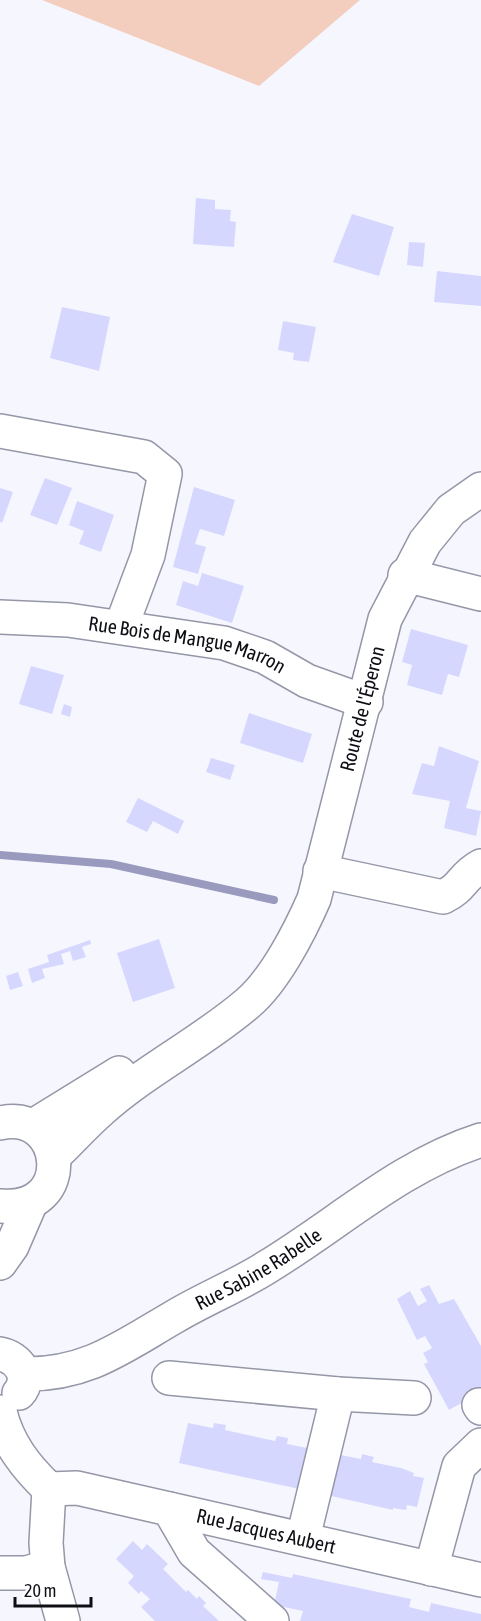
<svg xmlns="http://www.w3.org/2000/svg" width="481" height="1621" font-family="'Asap Condensed',sans-serif">
	<rect width="100%" height="100%" fill="#f6f7fe"/>
	<polygon fill="#f3cebf" points="42,0 360,0 259,86"/>
	<g fill="none" stroke-linecap="round" stroke-linejoin="round">
		<polyline stroke="#999abe" stroke-width="8" points="0,855 111,864 274,900"/>
	</g>
	<g fill="#d6d7fe">
		<polygon points="196,198 215,200 215,209 231,210 230,221 236,222 234,247 193,244"/>
		<polygon points="352,214 394,227 379,276 333,262"/>
		<polygon points="409,242 425,243 423,267 407,265"/>
		<polygon points="437,271 481,276 481,306 434,302"/>
		<polygon points="62,307 110,317 99,371 50,358"/>
		<polygon points="283,321 316,327 309,362 293,360 294,353 278,350"/>
		<polygon points="45,478 72,488 57,525 30,515"/>
		<polygon points="194,487 235,500 224,536 200,529 195,544 206,547 198,574 173,567"/>
		<polygon points="0,488 13,492 2,523 0,522"/>
		<polygon points="77,501 114,515 101,552 79,544 84,531 69,525"/>
		<polygon points="202,573 244,586 232,623 176,605 183,581 198,586"/>
		<polygon points="411,629 468,645 459,677 448,674 442,695 407,685 412,665 402,662"/>
		<polygon points="31,666 64,675 52,714 19,704"/>
		<polygon points="64,704 72,707 70,717 61,714"/>
		<polygon points="249,713 312,734 303,763 240,743"/>
		<polygon points="439,746 479,761 466,808 481,811 476,836 444,828 450,801 412,794 422,763 434,766"/>
		<polygon points="211,758 235,765 230,780 206,772"/>
		<polygon points="138,798 184,821 178,834 153,821 147,832 126,822"/>
		<polygon points="159,939 175,988 133,1002 117,953"/>
		<polygon points="90,940 91,944 82,947 86,957 73,961 70,951 61,954 64,964 42,969 45,978 32,983 28,969 49,962 47,955"/>
		<polygon points="18,972 23,986 10,990 6,976"/>
		<polygon points="429,1285 439,1304 454,1299 481,1346 481,1392 449,1410 424,1364 428,1362 423,1353 432,1348 425,1336 417,1340 397,1299 410,1291 418,1306 427,1301 420,1289"/>
		<polygon points="188,1423 213,1428 214,1423 226,1425 225,1430 275,1441 277,1436 288,1438 287,1444 312,1449 304,1490 179,1463"/>
		<polygon points="336,1454 361,1459 362,1454 374,1457 372,1462 401,1468 414,1473 413,1476 424,1478 417,1507 407,1505 406,1510 393,1508 393,1510 327,1495"/>
		<polygon points="133,1541 142,1550 147,1544 168,1564 163,1569 186,1592 188,1590 197,1599 199,1596 206,1603 203,1606 219,1621 155,1621 141,1607 150,1599 141,1591 139,1594 128,1583 134,1576 116,1559"/>
		<polygon points="263,1572 292,1578 293,1574 411,1599 409,1607 429,1612 431,1603 481,1614 481,1621 300,1621 303,1611 274,1605 279,1582 261,1579"/>
	</g>
	<g fill="none" stroke-linecap="round" stroke-linejoin="round">
		<defs>
			<g id="minor">
				<polyline points="0,431 144,457 165,474 148,555 121,627"/>
				<polyline points="405,575 481,594"/>
				<path id="s1" d="M0 617 68 620 224 643 265 657 307 681 366 702"/>
				<path d="M320 871 443 897C464 887 461 877 481 866"/>
				<polyline points="0,1263 12,1246 31,1202"/>
				<path d="M0 1354C18 1357 33 1377 19 1393"/>
				<path id="s2" d="M24 1374C87 1375 122 1347 174 1317 204 1299 237 1286 267 1267 338 1224 400 1166 481 1140"/>
				<polyline points="169,1378 338,1394 414,1398"/>
				<polyline points="479,1405 481,1408"/>
				<path d="M0 1412C8 1444 25 1466 49 1489L46 1543 48 1567 63 1621"/>
				<path id="s3" d="M49 1489 77 1488 481 1580"/>
				<polyline points="169,1509 194,1552 272,1621"/>
				<polyline points="303,1538 338,1394"/>
				<polyline points="431,1569 459,1466 481,1445"/>
				<polyline points="0,1573 26,1573 48,1567"/>
			</g>
			<g id="major">
				<path d="M0 1123C65 1108 78 1213 0 1206"/>
				<polyline points="33,1126 119,1073"/>
				<path id="s4" d="M54 1156C70 1141 84 1125 100 1111 144 1071 203 1042 248 1003 275 980 300 931 314 899L385 619 425 542 451 510 481 489"/>
			</g>
		</defs>
		<use href="#minor" stroke="#9596a7" stroke-width="36"/>
		<use href="#major" stroke="#9596a7" stroke-width="36"/>
		<use href="#minor" stroke="#fff" stroke-width="33"/>
		<use href="#major" stroke="#fff" stroke-width="33"/>
	</g>
	<g text-anchor="middle" stroke-width="4.5" stroke-linejoin="round" paint-order="stroke">
		<g font-size="20" fill="#0e0f15" stroke="#fff">
			<text dy="7" stroke="none"><textPath href="#s1" startOffset="190">Rue Bois de Mangue Marron</textPath></text>
			<text dy="7" stroke="none"><textPath href="#s4" startOffset="568">Route de l'Éperon</textPath></text>
			<text dy="7" stroke="none"><textPath href="#s2" startOffset="260">Rue Sabine Rabelle</textPath></text>
			<text dy="7" stroke="none"><textPath href="#s3" startOffset="222">Rue Jacques Aubert</textPath></text>
		</g>
	</g>
	<path d="M15 1597v9h76v-9" fill="none" stroke="#0e0f15" stroke-width="3"/>
	<text x="24" y="1597" font-size="18" fill="#0e0f15" stroke="#ffffff" stroke-width="4.5" paint-order="stroke">20 m</text>
</svg>
